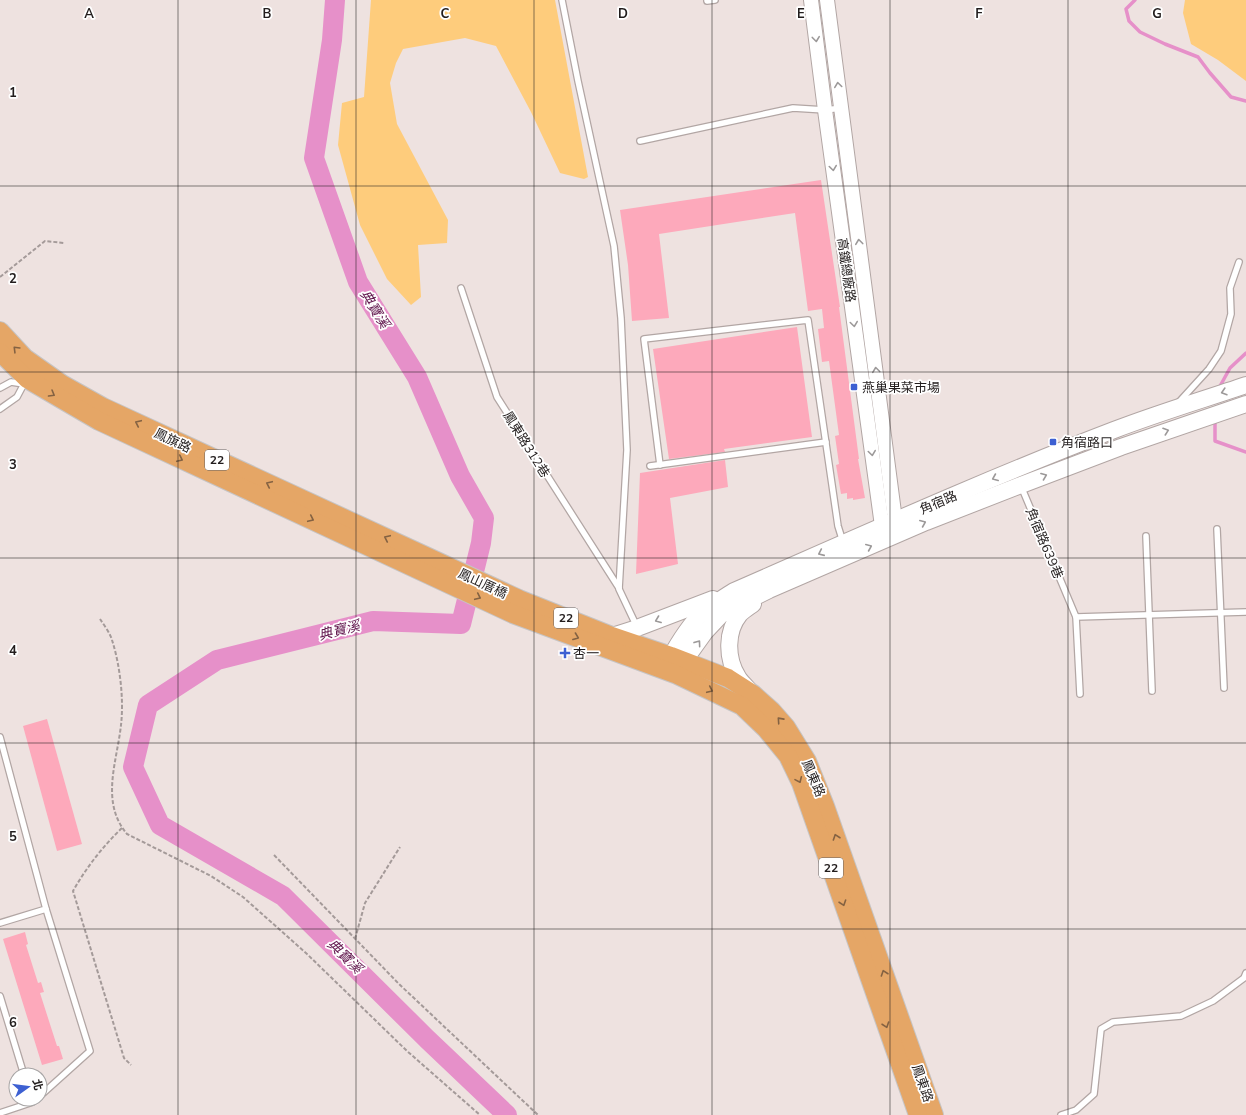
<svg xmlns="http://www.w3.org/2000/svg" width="1246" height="1115" font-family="'Nunito Sans','Noto Sans TC',sans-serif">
	<rect width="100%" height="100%" fill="#eee2e0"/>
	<g fill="#fecc7c">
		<polygon points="371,0 555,0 588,177 584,179 560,173 531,112 496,46 465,38 403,49 396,63 390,83 397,124 448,220 447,243 418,245 421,297 411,305 387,279 360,225 338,145 342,103 364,97"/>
		<polygon points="1185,0 1246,0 1246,81 1218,60 1191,44 1183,13"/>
	</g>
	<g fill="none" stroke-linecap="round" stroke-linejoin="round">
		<g stroke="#e690c9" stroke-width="3.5">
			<polyline points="1135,0 1126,9 1129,21 1140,32 1165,44 1198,57 1210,73 1231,97 1246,101"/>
			<polyline points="1219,388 1230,368 1246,353"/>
			<polyline points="1215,419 1215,441 1246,452"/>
		</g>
		<polyline stroke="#e690c9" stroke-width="20" points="335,0 332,40 314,158 358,282 417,377 460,476 484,518 481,543 461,624 373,621 217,660 148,705 133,767 160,825 283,896 427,1039 507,1115"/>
	</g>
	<g fill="#fda9bb">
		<polygon points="821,180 840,307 839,307 859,459 858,459 865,498 853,500 853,498 847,499 847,493 841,494 836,465 839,464 835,436 839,435 829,361 822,362 818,329 824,328 822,309 808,311 795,213 659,234 669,318 632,321 628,265 620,210"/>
		<polygon points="797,327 812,437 724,449 725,452 669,459 653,349"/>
		<polygon points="725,460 728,487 670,498 678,564 636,574 640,473"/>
		<polygon points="47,719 82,844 57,851 23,726"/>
		<polygon points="25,932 28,944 26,945 38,983 41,982 44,992 40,993 57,1046 59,1046 63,1059 42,1065 3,939"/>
	</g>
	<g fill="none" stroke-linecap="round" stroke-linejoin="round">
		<defs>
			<g id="service">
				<polyline points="562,0 578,81 614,246 621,318 627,450 619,589 637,627"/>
				<polyline points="707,1 715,0"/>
				<polyline points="640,141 793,108 825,110 842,108"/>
				<polyline points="461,288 497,397 619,588"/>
				<polyline points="0,388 11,382 24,384"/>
				<polyline points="1179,402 1209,369 1221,351 1231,314 1230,288 1239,262"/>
				<polyline points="0,409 17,397 26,380"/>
				<polyline points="660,465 644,339 808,320 838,526 843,542"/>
				<polyline points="650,466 826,442"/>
				<polyline points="1021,486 1076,617 1246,612"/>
				<polyline points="1217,529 1224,688"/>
				<polyline points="1146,536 1152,691"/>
				<polyline points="1076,617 1080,694"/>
				<polyline points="0,737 46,909 0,923"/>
				<polyline points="0,996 24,1075"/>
				<polyline points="40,1096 90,1051 46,909"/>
				<polyline points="0,1113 33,1102 36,1099"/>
				<polyline points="1061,1115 1076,1110 1094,1094 1101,1029 1113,1022 1181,1016 1213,1001 1244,978 1246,973"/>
			</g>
			<g id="tertiary">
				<polyline points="811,0 825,110 882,526 886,536"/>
				<polyline points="827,0 895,520 899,529"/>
			</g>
			<g id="secondary">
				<polyline points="612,636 637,628 713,599"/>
				<path d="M665 667C674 650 685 631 698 617 708 607 721 599 734 591 860 536 986 479 1114 430 1158 413 1202 400 1246 385"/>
				<polyline points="677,671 705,632 721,615 741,604 769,590 926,522 1021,485 1121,447 1246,404"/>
				<path d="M748 689C745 685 740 681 738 677 726 658 726 631 740 614 744 610 749 607 753 604"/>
			</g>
			<g id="primary">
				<polyline points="0,331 25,358 62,384 103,407 519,599 612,636 671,656 728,678 753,694 772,711 786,727 807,761 825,806 934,1115"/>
				<polyline points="0,352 27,379 99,421 513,614 675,674 742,706 766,729 788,756 801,783 918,1115"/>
			</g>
		</defs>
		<use href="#service" stroke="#b2a6a4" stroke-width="8"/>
		<use href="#tertiary" stroke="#b2a6a4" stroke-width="16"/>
		<use href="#secondary" stroke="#b2a6a4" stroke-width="18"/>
		<use href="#primary" stroke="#c6c4c4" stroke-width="20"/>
		<g stroke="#a49a99" stroke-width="2" stroke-dasharray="4 2" stroke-linecap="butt">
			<polyline points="0,277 45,241 64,243"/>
			<path d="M100 619C104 625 110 633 112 640 120 665 124 699 121 725 117 762 100 802 127 834L211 876 243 897 307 954 407 1051 480 1115"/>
			<path d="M122 828C103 846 86 868 73 891L124 1058 131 1065"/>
			<polyline points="274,855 399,984 538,1115"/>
			<polyline points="355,939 365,903 400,847"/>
		</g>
		<use href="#service" stroke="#fff" stroke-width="5.5"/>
		<use href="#tertiary" stroke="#fff" stroke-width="14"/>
		<use href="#secondary" stroke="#fff" stroke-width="16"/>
		<use href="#primary" stroke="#e5a666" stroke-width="18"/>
	</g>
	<defs><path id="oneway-chevron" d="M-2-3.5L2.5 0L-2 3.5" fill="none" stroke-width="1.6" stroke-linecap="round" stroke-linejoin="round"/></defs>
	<g stroke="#9c9999">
		<use href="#oneway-chevron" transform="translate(816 39) rotate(83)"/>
		<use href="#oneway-chevron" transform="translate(838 85) rotate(-98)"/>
		<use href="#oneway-chevron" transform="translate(833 168) rotate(82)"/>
		<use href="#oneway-chevron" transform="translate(859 242) rotate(-97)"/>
		<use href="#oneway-chevron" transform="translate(854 324) rotate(82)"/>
		<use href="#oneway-chevron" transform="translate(876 370) rotate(-97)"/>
		<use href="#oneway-chevron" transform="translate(1224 392) rotate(163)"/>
		<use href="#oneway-chevron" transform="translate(1166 431) rotate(-19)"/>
		<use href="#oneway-chevron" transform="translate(872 453) rotate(82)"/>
		<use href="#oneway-chevron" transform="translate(1044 476) rotate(-21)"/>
		<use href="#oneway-chevron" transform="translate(995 478) rotate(157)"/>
		<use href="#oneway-chevron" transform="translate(923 523) rotate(-23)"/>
		<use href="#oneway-chevron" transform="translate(869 547) rotate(-23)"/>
		<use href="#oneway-chevron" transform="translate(821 553) rotate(156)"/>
		<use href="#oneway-chevron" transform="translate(658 620) rotate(159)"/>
		<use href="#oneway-chevron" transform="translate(698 643) rotate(-54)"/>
	</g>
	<g stroke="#846242">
		<use href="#oneway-chevron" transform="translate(16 349) rotate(-135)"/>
		<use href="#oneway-chevron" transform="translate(52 394) rotate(30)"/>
		<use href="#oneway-chevron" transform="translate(138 423) rotate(-155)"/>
		<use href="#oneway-chevron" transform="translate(180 459) rotate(25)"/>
		<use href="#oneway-chevron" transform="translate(269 484) rotate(-155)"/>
		<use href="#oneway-chevron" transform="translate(311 519) rotate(25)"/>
		<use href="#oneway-chevron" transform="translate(387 538) rotate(-155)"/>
		<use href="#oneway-chevron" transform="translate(478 597) rotate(25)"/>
		<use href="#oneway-chevron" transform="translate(576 637) rotate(21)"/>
		<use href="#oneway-chevron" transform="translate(710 690) rotate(25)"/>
		<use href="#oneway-chevron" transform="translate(780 720) rotate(-132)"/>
		<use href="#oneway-chevron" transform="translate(799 780) rotate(66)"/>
		<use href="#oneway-chevron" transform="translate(836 837) rotate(-109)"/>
		<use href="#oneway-chevron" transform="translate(843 903) rotate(71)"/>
		<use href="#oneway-chevron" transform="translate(884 973) rotate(-109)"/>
		<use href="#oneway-chevron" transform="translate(886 1025) rotate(71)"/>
	</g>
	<path fill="none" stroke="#221d1d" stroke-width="1" stroke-opacity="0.55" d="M178 0V1115M356 0V1115M534 0V1115M712 0V1115M890 0V1115M1068 0V1115M0 186H1246M0 372H1246M0 558H1246M0 743H1246M0 929H1246"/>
	<g fill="#3d60d2" stroke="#fff" stroke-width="1.5">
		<rect x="850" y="383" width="8" height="8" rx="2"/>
		<rect x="1049" y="438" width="8" height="8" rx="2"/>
		<path d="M563 647h4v4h4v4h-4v4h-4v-4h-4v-4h4z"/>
	</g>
	<g text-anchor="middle" stroke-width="3.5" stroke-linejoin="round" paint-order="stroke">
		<g fill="#fff" stroke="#646161" stroke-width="1">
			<rect x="205" y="450" width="24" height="20" rx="3"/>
			<rect x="554" y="608" width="24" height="20" rx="3"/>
			<rect x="819" y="858" width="24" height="20" rx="3"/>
		</g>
		<g font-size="12" font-weight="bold" fill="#221d1d">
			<text x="217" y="464">22</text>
			<text x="566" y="622">22</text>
			<text x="831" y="872">22</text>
		</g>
		<g font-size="13" fill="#221d1d" stroke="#fff">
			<text transform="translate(847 270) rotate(82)" y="5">高鐵總廠路</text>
			<text transform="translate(173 440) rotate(25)" y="5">鳳旗路</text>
			<text transform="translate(527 444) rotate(58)" y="5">鳳東路312巷</text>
			<text transform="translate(938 502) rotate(-23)" y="5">角宿路</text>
			<text transform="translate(1045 543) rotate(67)" y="5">角宿路639巷</text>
			<text transform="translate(483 583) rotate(25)" y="5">鳳山厝橋</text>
			<text transform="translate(814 778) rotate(67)" y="5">鳳東路</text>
			<text transform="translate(923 1083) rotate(71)" y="5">鳳東路</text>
		</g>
		<g font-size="13" fill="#221d1d" stroke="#fff" text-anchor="start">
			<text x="862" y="392">燕巢果菜市場</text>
			<text x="1061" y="447">角宿路口</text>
			<text x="573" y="658">杏一</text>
		</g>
		<g font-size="14" font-style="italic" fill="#62174e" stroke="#fff">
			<text transform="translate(375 309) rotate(58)" y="5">典寶溪</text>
			<text transform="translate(339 630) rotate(-14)" y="5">典寶溪</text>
			<text transform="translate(345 956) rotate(44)" y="5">典寶溪</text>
		</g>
	</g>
	<g font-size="13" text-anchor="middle" font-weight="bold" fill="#221d1d" stroke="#fff" stroke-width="3.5" stroke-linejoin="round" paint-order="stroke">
		<text x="89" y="18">A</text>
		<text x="267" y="18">B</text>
		<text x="445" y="18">C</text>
		<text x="623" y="18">D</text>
		<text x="801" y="18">E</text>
		<text x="979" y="18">F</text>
		<text x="1157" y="18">G</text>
		<text x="13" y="97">1</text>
		<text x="13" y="283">2</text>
		<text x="13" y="469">3</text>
		<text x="13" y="655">4</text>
		<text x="13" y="841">5</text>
		<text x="13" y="1027">6</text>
	</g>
	<g transform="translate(28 1087) rotate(76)"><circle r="19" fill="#ffffff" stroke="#a7a5a5"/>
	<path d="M0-3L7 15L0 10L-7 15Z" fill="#3d60d2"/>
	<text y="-6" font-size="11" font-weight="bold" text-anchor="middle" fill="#221d1d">北</text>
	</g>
</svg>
